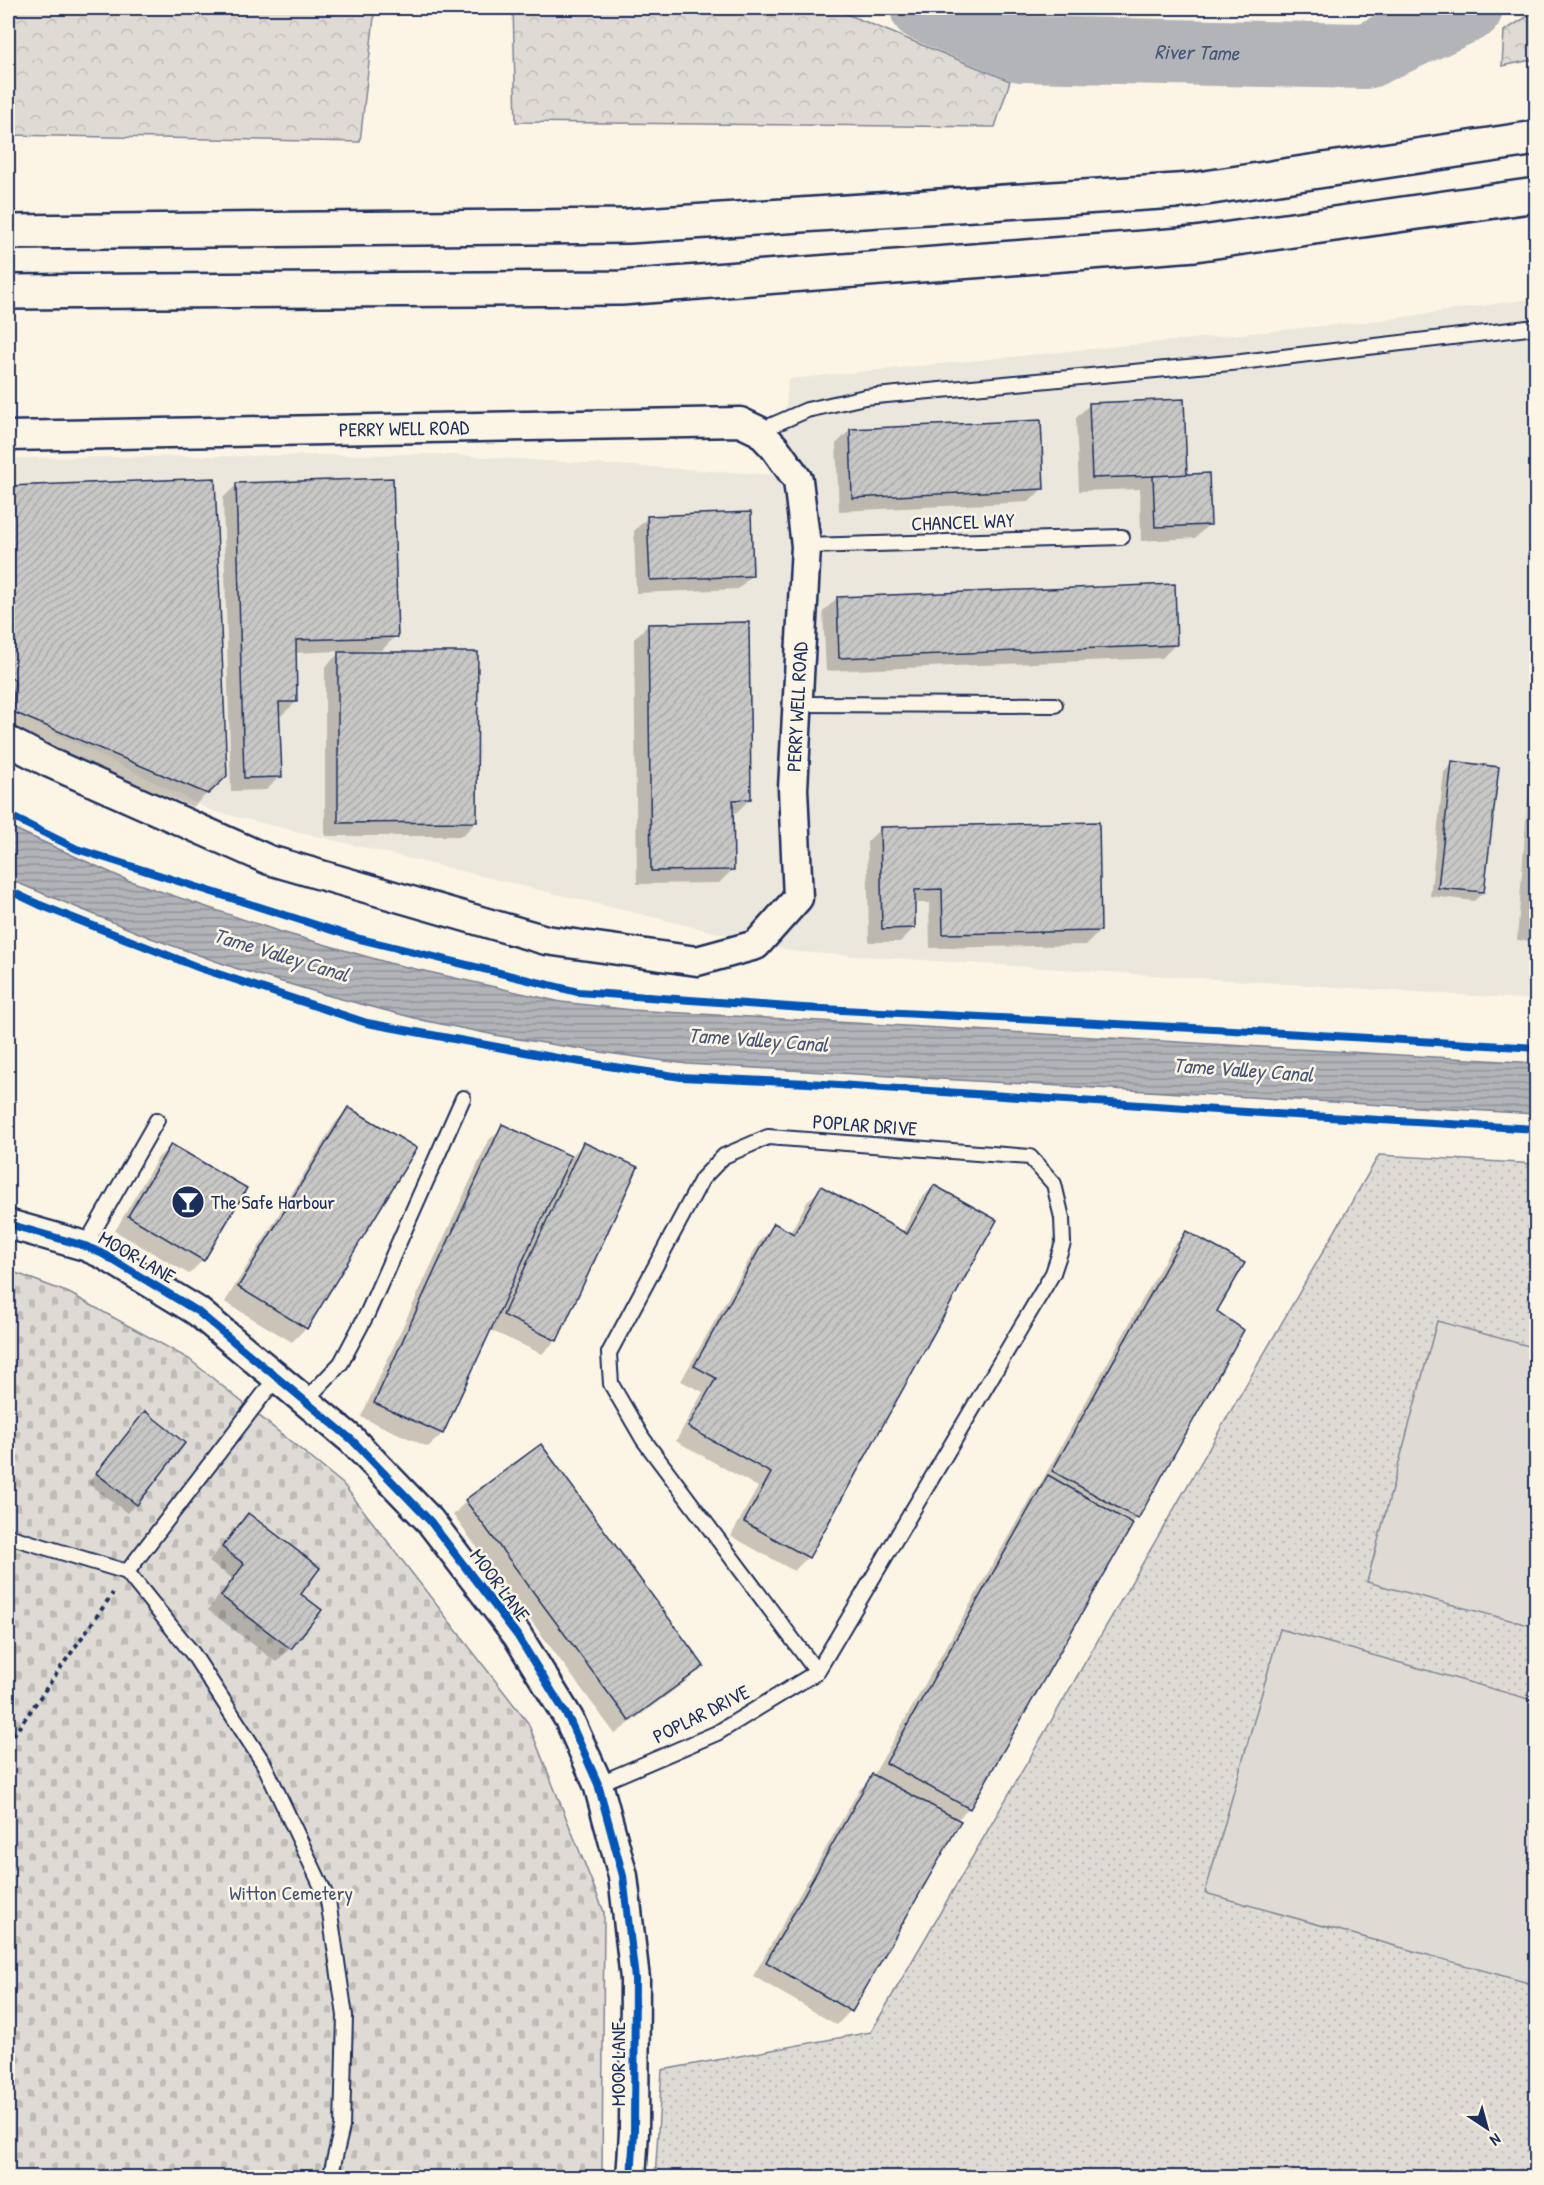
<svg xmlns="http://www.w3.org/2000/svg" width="1544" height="2185" font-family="'Patrick Hand',sans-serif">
	<defs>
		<pattern id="grass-dots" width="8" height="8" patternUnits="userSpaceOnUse" patternTransform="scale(1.5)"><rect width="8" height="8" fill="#dfdbd4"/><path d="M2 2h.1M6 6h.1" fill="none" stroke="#bfbcb8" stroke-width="1.8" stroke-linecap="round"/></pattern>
		<pattern id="forest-crowns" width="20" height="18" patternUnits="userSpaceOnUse" patternTransform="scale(1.5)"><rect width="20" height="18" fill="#dfdbd4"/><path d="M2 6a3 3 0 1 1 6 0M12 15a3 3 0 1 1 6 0" fill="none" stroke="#bfbcb8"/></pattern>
		<pattern id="cemetery-stones" width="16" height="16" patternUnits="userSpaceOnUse" patternTransform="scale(1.5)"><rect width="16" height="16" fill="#dfdbd4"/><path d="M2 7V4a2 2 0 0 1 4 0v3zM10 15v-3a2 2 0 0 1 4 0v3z" fill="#bfbcb8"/></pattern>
		<pattern id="water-rules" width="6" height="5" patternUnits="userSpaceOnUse" patternTransform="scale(1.5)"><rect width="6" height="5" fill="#b2b4b8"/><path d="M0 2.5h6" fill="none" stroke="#909399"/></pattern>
		<pattern id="building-hatch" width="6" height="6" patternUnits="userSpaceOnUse" patternTransform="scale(1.5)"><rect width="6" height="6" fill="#c8c7c6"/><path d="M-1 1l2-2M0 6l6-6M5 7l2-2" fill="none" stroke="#ababac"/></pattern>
	</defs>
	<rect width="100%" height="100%" fill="#fcf5e5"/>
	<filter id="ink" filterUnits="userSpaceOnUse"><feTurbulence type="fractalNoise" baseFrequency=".0167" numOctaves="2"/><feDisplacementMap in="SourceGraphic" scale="12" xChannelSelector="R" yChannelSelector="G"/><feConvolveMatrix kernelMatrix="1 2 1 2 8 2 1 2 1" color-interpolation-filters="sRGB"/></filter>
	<g filter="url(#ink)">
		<polygon fill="#ece7dc" points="1536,298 1536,1000 797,952 212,811 8,709 8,458 436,454 780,475 788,379 1382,320"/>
		<polygon fill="url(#grass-dots)" stroke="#7d8599" stroke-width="1.5" points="1379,1155 1536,1164 1536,2177 655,2178 662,2070 871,2032"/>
		<g fill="url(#forest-crowns)" stroke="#7d8599" stroke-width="1.5">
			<polygon points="8,8 375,8 360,142 8,135"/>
			<polygon points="513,8 832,8 1010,81 995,127 516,122"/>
			<polygon points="1536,11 1536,59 1502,66 1504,31"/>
		</g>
		<polygon fill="url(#cemetery-stones)" stroke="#7d8599" stroke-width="1.5" points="8,1270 69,1293 189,1359 343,1484 528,1723 604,1912 602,2177 8,2177"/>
		<g fill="#dfdbd4" stroke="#7d8599" stroke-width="1.5">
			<polygon points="1437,1321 1536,1348 1536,1627 1367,1582"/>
			<polygon points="1280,1629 1536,1701 1536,1985 1205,1893"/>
		</g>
		<polygon fill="url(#water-rules)" stroke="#767f94" stroke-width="1.5" points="8,826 127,880 278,931 389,963 561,1002 632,1010 1536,1063 1536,1114 687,1064 600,1052 500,1036 426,1021 330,996 238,969 151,938 8,879"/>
		<g fill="#0003">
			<polygon points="1090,404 1185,476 1209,524 1195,538 1141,541 1140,489 1079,491 1076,418"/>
			<polygon points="850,430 1043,488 1029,502 839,511 836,444"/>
			<polygon points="214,479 226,775 193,807 8,729 8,488"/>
			<polygon points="237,484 396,636 382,650 357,651 357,654 476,822 462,836 325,836 325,667 341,651 294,653 296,702 282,715 278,716 280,776 266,790 231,791 223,498"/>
			<polygon points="648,517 752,575 738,589 636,593 634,531"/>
			<polygon points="837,598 1176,644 1162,658 826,671 823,612"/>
			<polygon points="648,625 750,799 736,813 732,813 733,869 719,883 637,884 634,639"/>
			<polygon points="1536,738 1536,941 1517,940 1532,742"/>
			<polygon points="1453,763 1483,892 1474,901 1430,896 1444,772"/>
			<polygon points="881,828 1100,931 1086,945 930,948 929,903 913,903 914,928 900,942 869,942 867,842"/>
			<polygon points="348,1109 306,1328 292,1342 225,1302 335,1123"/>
			<polygon points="503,1126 570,1157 584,1144 556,1340 542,1354 490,1330 442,1434 428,1447 361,1417 489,1140"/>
			<polygon points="171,1145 203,1260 189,1274 115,1231 157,1159"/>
			<polygon points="934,1186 808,1557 794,1571 731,1536 758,1487 676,1441 703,1392 681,1381 761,1239 774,1225 790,1233 807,1202 821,1188 902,1233 920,1200"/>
			<polygon points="1186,1233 1215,1311 1242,1330 1137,1518 1131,1524 969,1808 957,1820 959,1822 850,2011 837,2025 753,1976 859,1790 873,1776 1034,1491 1039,1486 1172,1247"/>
			<polygon points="145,1413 136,1504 127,1513 88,1483"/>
			<polygon points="466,1501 702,1666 689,1679 615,1734 453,1515"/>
			<polygon points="248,1515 299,1594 290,1648 276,1662 208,1610 232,1578 209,1562 234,1529"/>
		</g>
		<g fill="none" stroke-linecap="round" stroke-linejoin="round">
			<path stroke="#b2b4b8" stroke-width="66" id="s1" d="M923 8 1021 49 1366 56 1470 8"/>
		</g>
		<g fill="url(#building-hatch)" stroke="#1b2f5e" stroke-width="1.5">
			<polygon points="1184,399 1187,475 1092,478 1089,403"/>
			<polygon points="1041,420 1044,489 852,498 850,429"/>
			<polygon points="1209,473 1211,525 1155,527 1153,476"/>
			<polygon points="215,478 227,776 208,794 13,712 15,680 8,676 8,486"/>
			<polygon points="393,478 398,637 296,640 297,702 279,702 282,777 244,778 236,483"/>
			<polygon points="751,512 753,576 650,580 647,516"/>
			<polygon points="1175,584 1177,645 839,658 837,597"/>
			<polygon points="749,622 751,799 733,800 734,870 651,871 648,624"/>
			<polygon points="338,652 478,652 477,822 338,823"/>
			<polygon points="1452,761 1499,767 1484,892 1438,888"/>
			<polygon points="1099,822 1101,931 943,934 942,889 915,890 915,928 882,929 880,827"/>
			<polygon points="348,1107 417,1148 307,1329 238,1287"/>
			<polygon points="502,1124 571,1156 443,1434 374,1403"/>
			<polygon points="583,1142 638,1167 557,1341 503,1315"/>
			<polygon points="171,1144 247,1188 204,1261 128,1216"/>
			<polygon points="934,1185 997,1220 809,1558 744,1522 771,1473 688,1427 716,1378 694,1366 774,1223 794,1234 821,1186 907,1234"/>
			<polygon points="1186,1231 1245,1263 1217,1311 1244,1330 1138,1519 1052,1471"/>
			<polygon points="145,1411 185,1443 137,1505 96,1473"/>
			<polygon points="541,1444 704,1666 629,1721 465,1500"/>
			<polygon points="1048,1475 1133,1524 970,1809 886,1763"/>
			<polygon points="248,1513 320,1568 301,1594 322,1610 291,1649 221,1596 244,1564 222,1547"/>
			<polygon points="872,1774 961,1821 852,2012 766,1962"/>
		</g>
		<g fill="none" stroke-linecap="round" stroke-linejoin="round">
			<defs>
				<g id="service">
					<polyline points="759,431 807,410 865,397 1241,362 1536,327"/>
					<polyline points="806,546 1122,537"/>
					<polyline points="797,704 1055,705"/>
					<polyline points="85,1246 157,1120"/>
					<polyline points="305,1401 341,1363 368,1312 463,1098"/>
					<polyline points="8,1536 127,1572 193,1654 264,1764 328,1900 345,2016 342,2127 330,2178"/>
					<polyline points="127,1572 276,1378"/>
					<polyline points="598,1784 717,1733 817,1672 1053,1273 1063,1243 1062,1218 1054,1184 1030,1157 768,1137 724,1156 702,1179 609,1353 611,1384 643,1439 817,1672"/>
				</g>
				<g id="minor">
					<path id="s2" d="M8 436 740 422 759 431 775 448 798 480 806 546 793 789 798 898 756 945 697 961 546 940 269 860 50 763 8 741"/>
					<polyline points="8,1224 85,1246 103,1254 197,1311 352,1440 430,1521 517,1635 569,1719 598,1784 623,1876 635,1979 634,2132 631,2178"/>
				</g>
				<g id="motorway">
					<polyline points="8,232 628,226 1192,190 1536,138"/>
					<polyline points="8,292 621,288 1195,244 1536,195"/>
				</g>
			</defs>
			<use href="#service" stroke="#1b2f5e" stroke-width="18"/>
			<use href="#minor" stroke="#1b2f5e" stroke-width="33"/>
			<use href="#motorway" stroke="#1b2f5e" stroke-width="38"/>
			<polyline stroke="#1b2f5e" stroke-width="4" stroke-dasharray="4.5 4.5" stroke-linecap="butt" points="8,1743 113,1593"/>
			<use href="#service" stroke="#fcf5e5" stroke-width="14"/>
			<use href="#minor" stroke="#fcf5e5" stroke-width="28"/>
			<use href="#motorway" stroke="#fcf5e5" stroke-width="33"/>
			<defs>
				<g id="cycleway">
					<polyline points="8,815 77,849 360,939 578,992 803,1008 1252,1031 1536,1048"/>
					<polyline points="8,890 40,905 200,968 367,1023 568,1060 681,1077 808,1083 1276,1114 1536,1129"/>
					<polyline points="8,1224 85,1246 103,1254 197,1311 352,1440 430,1521 517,1635 569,1719 598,1784 623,1876 635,1979 634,2132 631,2178"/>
				</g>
			</defs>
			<use href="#cycleway" stroke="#fcf5e5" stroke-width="11"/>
			<use href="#cycleway" stroke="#0057b8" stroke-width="8"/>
		</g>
	</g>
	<defs>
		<symbol id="bar-disc" viewBox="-11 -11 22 22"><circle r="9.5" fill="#1b2f5e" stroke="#fcf5e5"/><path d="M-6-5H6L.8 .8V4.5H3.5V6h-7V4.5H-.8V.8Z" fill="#fff"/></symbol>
	</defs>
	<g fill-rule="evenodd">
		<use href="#bar-disc" x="169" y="1183" width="38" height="38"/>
	</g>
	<g text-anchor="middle" stroke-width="5" stroke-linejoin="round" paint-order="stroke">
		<g font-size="20" fill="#1b2f5e" stroke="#fcf5e5">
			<text dy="7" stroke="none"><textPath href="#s2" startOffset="396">PERRY WELL ROAD</textPath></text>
			<text transform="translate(963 522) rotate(-2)" y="7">CHANCEL WAY</text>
			<text transform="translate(797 707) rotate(-87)" y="7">PERRY WELL ROAD</text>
			<text transform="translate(865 1125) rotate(4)" y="7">POPLAR DRIVE</text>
			<text transform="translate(137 1257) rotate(30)" y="7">MOOR LANE</text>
			<text transform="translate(500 1585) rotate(53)" y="7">MOOR LANE</text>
			<text transform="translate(701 1714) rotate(-27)" y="7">POPLAR DRIVE</text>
			<text transform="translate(618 2064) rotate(-90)" y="7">MOOR LANE</text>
		</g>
		<g font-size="20" fill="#1b2f5e" stroke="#fcf5e5" text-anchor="start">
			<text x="211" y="1209">The Safe Harbour</text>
		</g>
		<g font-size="20" fill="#425176" stroke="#fcf5e5">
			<text x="291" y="1900">Witton Cemetery</text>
		</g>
		<g font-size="21" font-style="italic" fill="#485779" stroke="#fcf5e5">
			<text dy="7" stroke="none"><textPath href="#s1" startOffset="282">River Tame</textPath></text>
			<text transform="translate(281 955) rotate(17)" y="7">Tame Valley Canal</text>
			<text transform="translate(758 1040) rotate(4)" y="7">Tame Valley Canal</text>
			<text transform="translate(1243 1070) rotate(4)" y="7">Tame Valley Canal</text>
		</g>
	</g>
	<rect width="1544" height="2185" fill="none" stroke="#fcf5e5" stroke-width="30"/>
	<rect x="15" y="15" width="1514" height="2155" fill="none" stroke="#1b2f5e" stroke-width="2" filter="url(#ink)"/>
	<g transform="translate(1487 2128) rotate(144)" stroke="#fcf5e5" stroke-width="4.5" paint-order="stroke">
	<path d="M0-4.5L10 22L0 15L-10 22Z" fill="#1b2f5e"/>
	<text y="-9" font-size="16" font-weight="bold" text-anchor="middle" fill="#1b2f5e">N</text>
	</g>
</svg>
